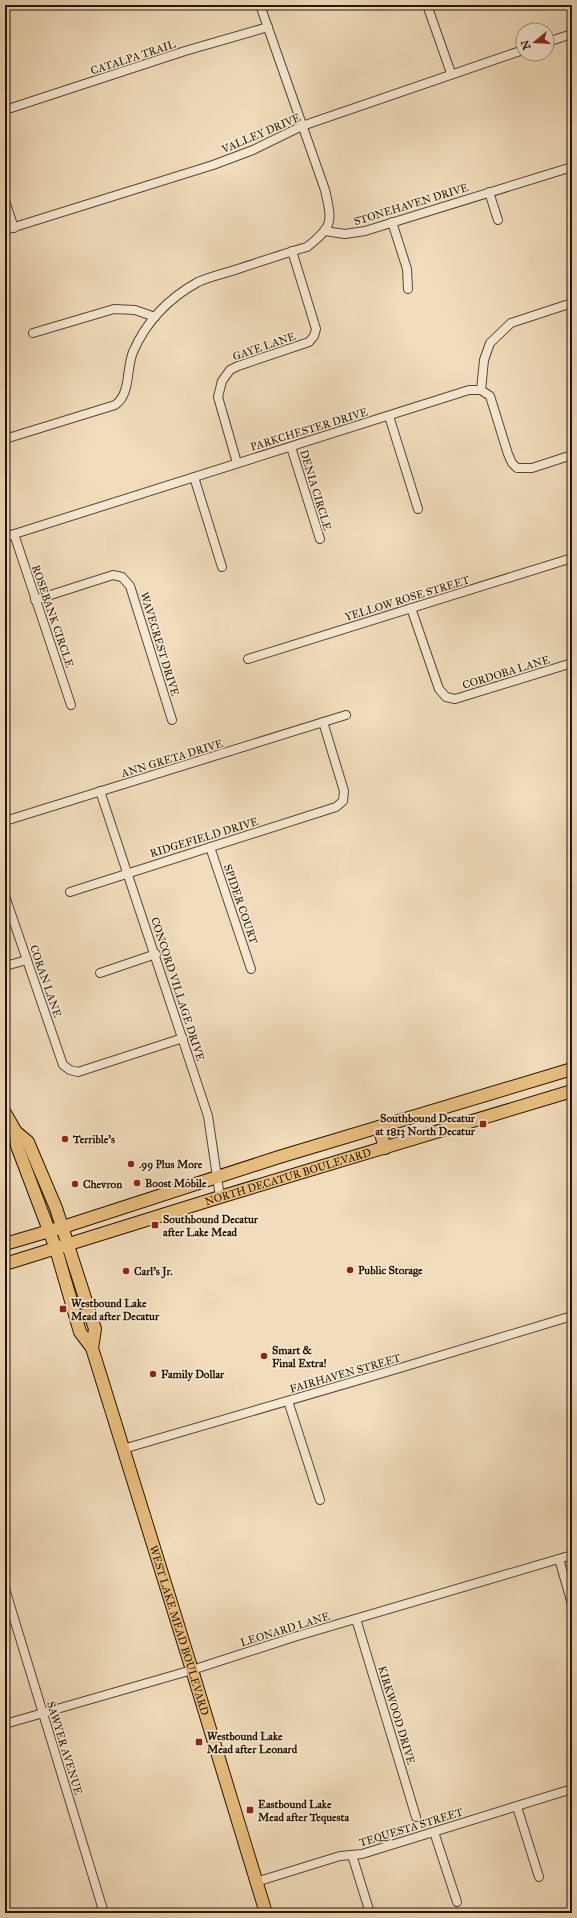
<svg xmlns="http://www.w3.org/2000/svg" width="577" height="1918" font-family="'IM FELL Great Primer',serif">
	<rect width="100%" height="100%" fill="#f1dcbb"/>
	<filter id="stains"><feTurbulence type="fractalNoise" baseFrequency=".005" numOctaves="4"/><feColorMatrix values="0 0 0 0 .2 0 0 0 0 .09 0 0 0 0 .02 0 0 0 .5 -.17"/></filter>
	<radialGradient id="worn" r=".72"><stop offset=".6" stop-color="#630" stop-opacity="0"/><stop offset="1" stop-color="#630" stop-opacity=".3"/></radialGradient>
	<g fill="none" stroke-linecap="round" stroke-linejoin="round">
		<defs>
			<g id="minor">
				<polyline points="427,5 451,73"/>
				<polyline points="547,42 572,34"/>
				<polyline points="5,110 185,51 268,27"/>
				<polyline points="489,192 498,220"/>
				<polyline points="5,201 14,228"/>
				<polyline points="392,222 407,269 408,289"/>
				<polyline points="5,230 213,165 253,150 302,126 523,50"/>
				<polyline points="325,231 345,234 365,231 572,167"/>
				<polyline points="33,333 114,309 135,310 155,317"/>
				<polyline points="481,390 484,360 490,343 511,323 572,303"/>
				<polyline points="389,416 418,509"/>
				<path d="M5 439 115 405C131 394 126 369 133 352 146 322 169 298 198 282 211 276 227 273 241 268 263 261 285 253 307 247 334 226 332 221 325 190L260 5"/>
				<polyline points="291,447 320,539"/>
				<polyline points="237,463 218,397 222,381 230,370 238,366 309,342 314,336 316,329 292,251"/>
				<polyline points="194,477 222,567"/>
				<polyline points="14,534 71,705"/>
				<polyline points="5,537 469,390 481,390 490,396 508,454 512,463 517,468 532,468 572,455"/>
				<polyline points="35,600 113,575 122,577 130,586 172,720"/>
				<polyline points="411,608 439,689 446,697 455,699 572,663"/>
				<polyline points="248,659 572,558"/>
				<polyline points="100,791 208,1116 220,1197"/>
				<polyline points="5,821 346,715"/>
				<polyline points="210,847 251,969"/>
				<polyline points="70,892 336,807 343,801 344,791 323,722"/>
				<polyline points="5,896 63,1065 70,1070 78,1072 183,1038"/>
				<polyline points="5,966 27,960"/>
				<polyline points="100,973 156,954"/>
				<polyline points="288,1401 320,1500"/>
				<polyline points="123,1449 400,1368 572,1316"/>
				<polyline points="559,1559 572,1604"/>
				<polyline points="5,1589 104,1913"/>
				<polyline points="356,1619 416,1817"/>
				<polyline points="5,1724 192,1670 294,1637 572,1555"/>
				<polyline points="517,1807 539,1877"/>
				<polyline points="434,1832 457,1902"/>
				<polyline points="352,1855 370,1913"/>
				<polyline points="256,1882 340,1856 362,1854 572,1789"/>
			</g>
			<g id="primary">
				<polyline points="5,1113 16,1132 28,1142 56,1208 95,1329 92,1348"/>
				<polyline points="379,1127 385,1148"/>
				<path id="s1" d="M16 1132 17 1146 56 1249 80 1332 92 1348 192 1670 266 1913"/>
				<polyline points="5,1244 63,1227 279,1157 572,1069"/>
				<path id="s2" d="M5 1264 220 1197 572 1091"/>
			</g>
		</defs>
		<use href="#minor" stroke="#584730" stroke-width="10"/>
		<use href="#primary" stroke="#251501" stroke-width="14"/>
		<use href="#minor" stroke="#f6e8d3" stroke-width="8"/>
		<use href="#primary" stroke="#e8be7e" stroke-width="12"/>
	</g>
	<g fill="#8f2418" stroke="#f6e8d3" stroke-width="1.5">
		<rect x="479" y="1120" width="8" height="8" rx="2"/>
		<circle cx="65" cy="1139" r="4"/>
		<circle cx="131" cy="1164" r="4"/>
		<circle cx="137" cy="1183" r="4"/>
		<circle cx="75" cy="1184" r="4"/>
		<rect x="151" y="1221" width="8" height="8" rx="2"/>
		<circle cx="350" cy="1270" r="4"/>
		<circle cx="126" cy="1271" r="4"/>
		<rect x="59" y="1305" width="8" height="8" rx="2"/>
		<circle cx="264" cy="1356" r="4"/>
		<circle cx="153" cy="1374" r="4"/>
		<rect x="195" y="1738" width="8" height="8" rx="2"/>
		<rect x="246" y="1806" width="8" height="8" rx="2"/>
	</g>
	<g text-anchor="middle" stroke-width="3.5" stroke-linejoin="round" paint-order="stroke">
		<g font-size="11" fill="#251501" stroke="#f6e8d3">
			<text transform="translate(133 57) rotate(-18)" y="4">CATALPA TRAIL</text>
			<text transform="translate(261 133) rotate(-23)" y="4">VALLEY DRIVE</text>
			<text transform="translate(411 204) rotate(-17)" y="4">STONEHAVEN DRIVE</text>
			<text transform="translate(264 346) rotate(-19)" y="4">GAYE LANE</text>
			<text transform="translate(309 429) rotate(-17)" y="4">PARKCHESTER DRIVE</text>
			<text transform="translate(316 490) rotate(73)" y="4">DENIA CIRCLE</text>
			<text transform="translate(407 598) rotate(-17)" y="4">YELLOW ROSE STREET</text>
			<text transform="translate(53 616) rotate(71)" y="4">ROSEBANK CIRCLE</text>
			<text transform="translate(160 644) rotate(73)" y="4">WAVECREST DRIVE</text>
			<text transform="translate(506 672) rotate(-17)" y="4">CORDOBA LANE</text>
			<text transform="translate(172 758) rotate(-17)" y="4">ANN GRETA DRIVE</text>
			<text transform="translate(204 837) rotate(-17)" y="4">RIDGEFIELD DRIVE</text>
			<text transform="translate(241 904) rotate(71)" y="4">SPIDER COURT</text>
			<text transform="translate(46 981) rotate(71)" y="4">CORAN LANE</text>
			<text transform="translate(178 989) rotate(72)" y="4">CONCORD VILLAGE DRIVE</text>
			<text dy="4" stroke="none"><textPath href="#s2" startOffset="296">NORTH DECATUR BOULEVARD</textPath></text>
			<text transform="translate(345 1373) rotate(-16)" y="4">FAIRHAVEN STREET</text>
			<text transform="translate(285 1629) rotate(-17)" y="4">LEONARD LANE</text>
			<text dy="4" stroke="none"><textPath href="#s1" startOffset="526">WEST LAKE MEAD BOULEVARD</textPath></text>
			<text transform="translate(397 1715) rotate(73)" y="4">KIRKWOOD DRIVE</text>
			<text transform="translate(65 1748) rotate(73)" y="4">SAWYER AVENUE</text>
			<text transform="translate(411 1827) rotate(-17)" y="4">TEQUESTA STREET</text>
		</g>
		<g font-size="11" font-weight="bold" fill="#251501" stroke="#f6e8d3" text-anchor="start">
			<text x="475" y="1122" text-anchor="end">Southbound Decatur<tspan x="475" dy="13">at 1813 North Decatur</tspan></text>
			<text x="73" y="1143">Terrible's</text>
			<text x="139" y="1168">.99 Plus More</text>
			<text x="145" y="1187">Boost Mobile</text>
			<text x="83" y="1188">Chevron</text>
			<text x="163" y="1223">Southbound Decatur<tspan x="163" dy="13">after Lake Mead</tspan></text>
			<text x="358" y="1274">Public Storage</text>
			<text x="134" y="1275">Carl's Jr.</text>
			<text x="71" y="1307">Westbound Lake<tspan x="71" dy="13">Mead after Decatur</tspan></text>
			<text x="272" y="1354">Smart &amp;<tspan x="272" dy="13">Final Extra!</tspan></text>
			<text x="161" y="1378">Family Dollar</text>
			<text x="207" y="1740">Westbound Lake<tspan x="207" dy="13">Mead after Leonard</tspan></text>
			<text x="258" y="1808">Eastbound Lake<tspan x="258" dy="13">Mead after Tequesta</tspan></text>
		</g>
	</g>
	<rect width="577" height="1918" fill="none" stroke="#f1dcbb" stroke-width="20"/>
	<rect x="6" y="6" width="565" height="1906" fill="none" stroke="#251501" stroke-width="2"/>
	<rect x="10" y="10" width="557" height="1898" fill="none" stroke="#251501"/>
	<g transform="translate(535 42) rotate(252)"><circle r="19" fill="#f6e8d3" stroke="#a2947f"/>
	<path d="M0-3L7 15L0 10L-7 15Z" fill="#8f2418"/>
	<text y="-6" font-size="11" font-weight="bold" text-anchor="middle" fill="#251501">N</text>
	</g>
	<rect width="100%" height="100%" filter="url(#stains)"/>
	<rect width="100%" height="100%" fill="url(#worn)"/>
</svg>
